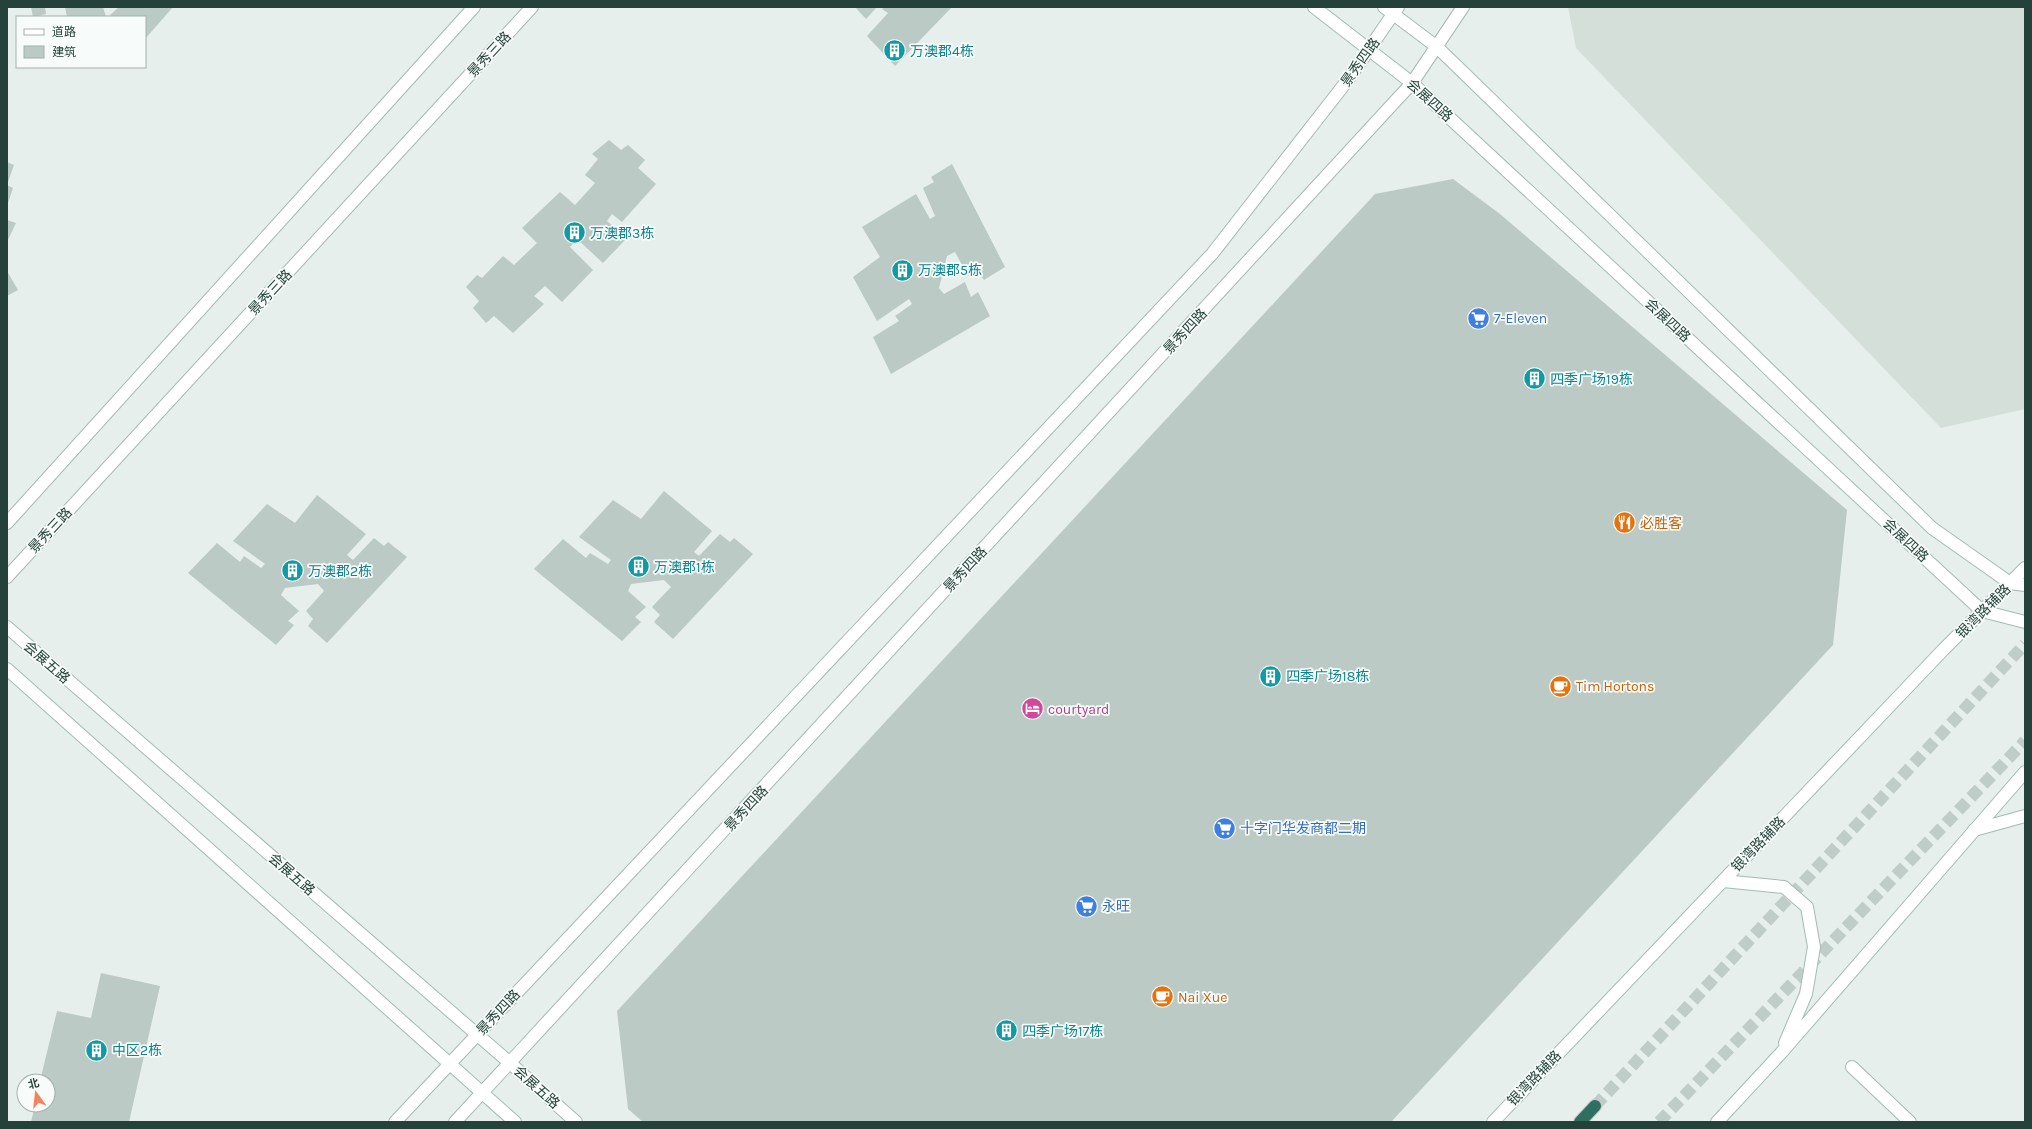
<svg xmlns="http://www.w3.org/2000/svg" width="2032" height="1129" font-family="Karla,'Noto Sans SC',sans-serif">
	<rect width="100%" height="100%" fill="#e6efeb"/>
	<polygon fill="#d4dfda" points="1568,7 2025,7 2025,409 1941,428 1576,48"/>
	<g fill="#bbcac4">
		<polygon points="31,7 45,7 46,14 33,17"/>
		<polygon points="65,7 103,7 106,17 67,17"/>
		<polygon points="119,7 173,7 145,39 145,17 112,17 110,15"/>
		<polygon points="855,7 877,7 866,19"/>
		<polygon points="884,7 952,7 895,66 867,36 888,13 882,9"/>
		<polygon points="609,140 621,150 628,145 645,160 638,168 656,184 622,222 612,214 607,221 627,238 603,263 577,239 570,247 593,270 562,302 545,286 534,296 544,304 513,333 494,316 486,323 473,308 479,301 466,287 477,275 482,278 503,256 514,265 537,243 522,228 560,192 575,205 595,183 585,175 598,159 592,154"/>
		<polygon points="7,162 14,165 7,185 13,188 7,206"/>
		<polygon points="952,164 1005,267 984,280 978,272 968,276 955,252 947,256 939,288 944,294 965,282 971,297 978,292 990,316 891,374 873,337 899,321 895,316 912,304 909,299 877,321 853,277 880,257 862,227 916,194 930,219 935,216 923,188 934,182 931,177"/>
		<polygon points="1453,179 1500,214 1847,510 1833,645 1391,1122 643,1122 628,1109 617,1011 1375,194"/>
		<polygon points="7,220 16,223 7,242"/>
		<polygon points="7,271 18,290 7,296"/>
		<polygon points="664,491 712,531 694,552 699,556 720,534 730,542 734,538 753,554 673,639 654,622 660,615 652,607 671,587 664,580 631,584 628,591 646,607 635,617 641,622 622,641 534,569 563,539 586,558 590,553 608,564 611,560 579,537 613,500 641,519"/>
		<polygon points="317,495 366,534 347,555 353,560 374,538 384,546 388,542 407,557 327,643 308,626 313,619 306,611 324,591 318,584 285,588 281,595 299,611 288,621 294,625 276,645 188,573 217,543 240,562 244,556 261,568 265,564 233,541 267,504 295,523"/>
		<polygon points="101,973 160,986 129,1122 31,1122 35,1105 48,1105 48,1081 40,1081 57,1011 91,1018"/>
	</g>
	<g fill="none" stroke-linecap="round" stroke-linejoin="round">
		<g stroke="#bfccc8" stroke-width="12" stroke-dasharray="12 6" stroke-linecap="butt">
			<polyline points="1595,1106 2025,644"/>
			<polyline points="1659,1122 2025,741"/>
		</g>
		<defs>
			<polyline id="lane" points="1852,1067 1910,1122"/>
			<g id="street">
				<polyline points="7,523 474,7"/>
				<polyline points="7,577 532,7"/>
				<polyline points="395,1122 1212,254 1347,81 1398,7"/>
				<polyline points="455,1122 1412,83 1463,7"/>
			</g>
			<g id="secondary">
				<polyline points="1314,7 1412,83 1982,611 2025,622"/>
				<polyline points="1384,7 1437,47 1932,528 2010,583 2025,585"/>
				<polyline points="7,627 510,1063 576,1122"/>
				<polyline points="7,669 515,1122"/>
				<polyline points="1974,830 2025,816"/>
				<polyline points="1723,881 1784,887 1807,907 1814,947 1806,994 1785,1043"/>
				<polyline points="1493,1122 1943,650 2025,568"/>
				<polyline points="1717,1122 1781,1053 2025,772"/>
			</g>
			<polyline id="highway" points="1580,1122 1595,1106"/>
		</defs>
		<use href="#lane" stroke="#a8b8b2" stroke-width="14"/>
		<use href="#street" stroke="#a8b8b2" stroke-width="14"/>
		<use href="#secondary" stroke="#a4bbb3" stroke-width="14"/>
		<use href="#highway" stroke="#c2cac8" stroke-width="14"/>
		<use href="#lane" stroke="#fff" stroke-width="12"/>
		<use href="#street" stroke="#fff" stroke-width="12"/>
		<use href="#secondary" stroke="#fff" stroke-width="12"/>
		<use href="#highway" stroke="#2f6f62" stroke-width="12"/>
	</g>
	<defs>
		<symbol id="building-disc" viewBox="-11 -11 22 22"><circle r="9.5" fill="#0f9aa8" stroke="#f7fbf9"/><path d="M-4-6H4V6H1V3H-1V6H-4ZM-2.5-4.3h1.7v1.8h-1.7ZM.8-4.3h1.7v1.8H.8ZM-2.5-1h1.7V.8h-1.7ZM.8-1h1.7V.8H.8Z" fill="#fff"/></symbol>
		<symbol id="supermarket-disc" viewBox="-11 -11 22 22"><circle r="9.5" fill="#3f7fe0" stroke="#f7fbf9"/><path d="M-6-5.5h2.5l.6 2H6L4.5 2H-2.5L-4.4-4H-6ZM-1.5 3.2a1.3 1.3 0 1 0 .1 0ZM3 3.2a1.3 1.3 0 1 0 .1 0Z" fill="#fff"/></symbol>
		<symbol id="restaurant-disc" viewBox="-11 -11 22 22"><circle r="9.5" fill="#e8710a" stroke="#f7fbf9"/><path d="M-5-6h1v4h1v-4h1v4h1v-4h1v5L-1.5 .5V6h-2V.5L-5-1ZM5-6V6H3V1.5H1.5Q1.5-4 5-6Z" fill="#fff"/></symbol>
		<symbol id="cafe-disc" viewBox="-11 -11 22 22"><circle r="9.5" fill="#e8710a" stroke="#f7fbf9"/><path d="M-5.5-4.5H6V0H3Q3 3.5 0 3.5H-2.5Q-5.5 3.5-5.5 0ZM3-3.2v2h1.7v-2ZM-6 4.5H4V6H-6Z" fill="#fff"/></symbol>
		<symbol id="hotel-disc" viewBox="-11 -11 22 22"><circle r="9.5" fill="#d1479c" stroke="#f7fbf9"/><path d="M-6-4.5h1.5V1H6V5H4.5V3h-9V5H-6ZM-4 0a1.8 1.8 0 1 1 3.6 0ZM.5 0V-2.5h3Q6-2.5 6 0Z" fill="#fff"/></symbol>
	</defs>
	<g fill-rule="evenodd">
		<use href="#building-disc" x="882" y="38" width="25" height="25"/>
		<use href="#building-disc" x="562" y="220" width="25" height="25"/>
		<use href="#building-disc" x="890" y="258" width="25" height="25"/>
		<use href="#supermarket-disc" x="1466" y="306" width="25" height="25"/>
		<use href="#building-disc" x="1522" y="366" width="25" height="25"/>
		<use href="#restaurant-disc" x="1612" y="510" width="25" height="25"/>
		<use href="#building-disc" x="626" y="554" width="25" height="25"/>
		<use href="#building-disc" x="280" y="558" width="25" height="25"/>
		<use href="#building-disc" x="1258" y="664" width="25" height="25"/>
		<use href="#cafe-disc" x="1548" y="674" width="25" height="25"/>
		<use href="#hotel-disc" x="1020" y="696" width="25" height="25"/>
		<use href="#supermarket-disc" x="1212" y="816" width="25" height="25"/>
		<use href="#supermarket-disc" x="1074" y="894" width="25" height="25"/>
		<use href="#cafe-disc" x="1150" y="984" width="25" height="25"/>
		<use href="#building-disc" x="994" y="1018" width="25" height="25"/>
		<use href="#building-disc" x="84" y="1038" width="25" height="25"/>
	</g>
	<g text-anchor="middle" stroke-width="3.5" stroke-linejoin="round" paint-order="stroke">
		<g font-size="14" fill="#0d838f" stroke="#f7fbf9" text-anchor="start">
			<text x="910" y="56">万澳郡4栋</text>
			<text x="590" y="238">万澳郡3栋</text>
			<text x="918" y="275">万澳郡5栋</text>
			<text x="1550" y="384">四季广场19栋</text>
			<text x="654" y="572">万澳郡1栋</text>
			<text x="308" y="576">万澳郡2栋</text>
			<text x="1286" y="681">四季广场18栋</text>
			<text x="1022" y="1036">四季广场17栋</text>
			<text x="112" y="1055">中区2栋</text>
		</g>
		<g font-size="14" fill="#24423a" stroke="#f7fbf9">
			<text transform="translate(489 54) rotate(-47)" y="5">景秀三路</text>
			<text transform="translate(1360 62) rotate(-55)" y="5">景秀四路</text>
			<text transform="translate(1430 100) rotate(42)" y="5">会展四路</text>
			<text transform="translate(270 292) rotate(-47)" y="5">景秀三路</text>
			<text transform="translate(1668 320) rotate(43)" y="5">会展四路</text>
			<text transform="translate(1185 331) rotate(-47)" y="5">景秀四路</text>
			<text transform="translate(50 530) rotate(-47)" y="5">景秀三路</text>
			<text transform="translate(1906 540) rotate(43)" y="5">会展四路</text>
			<text transform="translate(965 569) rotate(-47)" y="5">景秀四路</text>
			<text transform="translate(1983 611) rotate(-45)" y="5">银湾路辅路</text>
			<text transform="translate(47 662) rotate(41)" y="5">会展五路</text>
			<text transform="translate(746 808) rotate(-47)" y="5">景秀四路</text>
			<text transform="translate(1758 844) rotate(-46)" y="5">银湾路辅路</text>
			<text transform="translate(292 874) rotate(41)" y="5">会展五路</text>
			<text transform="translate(498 1012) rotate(-47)" y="5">景秀四路</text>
			<text transform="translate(1534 1078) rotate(-46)" y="5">银湾路辅路</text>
			<text transform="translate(537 1087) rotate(42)" y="5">会展五路</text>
		</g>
		<g font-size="14" fill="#366cbe" stroke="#f7fbf9" text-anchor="start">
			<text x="1494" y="323">7-Eleven</text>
			<text x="1240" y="833">十字门华发商都二期</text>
			<text x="1102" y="911">永旺</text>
		</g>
		<g font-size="14" fill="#c56008" stroke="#f7fbf9" text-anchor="start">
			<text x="1640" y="528">必胜客</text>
			<text x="1576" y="691">Tim Hortons</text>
			<text x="1178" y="1002">Nai Xue</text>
		</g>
		<g font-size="14" fill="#b23c85" stroke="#f7fbf9" text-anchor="start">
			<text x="1048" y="714">courtyard</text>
		</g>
	</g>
	<rect width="2032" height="1129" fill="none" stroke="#24423a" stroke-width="16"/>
	<rect x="16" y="16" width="130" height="52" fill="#f7fbf9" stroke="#a3b1ad"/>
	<rect x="24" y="29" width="20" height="6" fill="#ffffff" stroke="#a3b1ad"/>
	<text x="52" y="36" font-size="12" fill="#24423a">道路</text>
	<rect x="24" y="46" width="20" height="12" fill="#bbcac4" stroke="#a3b1ad"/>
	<text x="52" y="56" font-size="12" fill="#24423a">建筑</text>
	<g transform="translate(36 1093) rotate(345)"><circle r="19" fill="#f7fbf9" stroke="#a3b1ad"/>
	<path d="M0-3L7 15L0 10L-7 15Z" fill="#f4845f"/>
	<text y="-6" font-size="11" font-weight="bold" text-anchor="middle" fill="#24423a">北</text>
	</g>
</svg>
